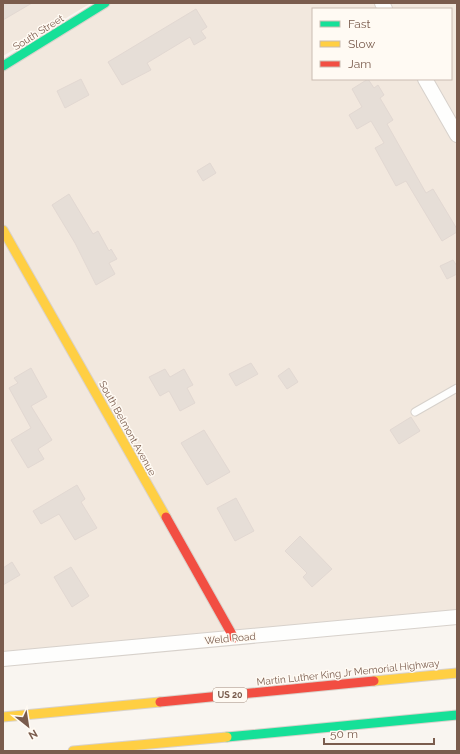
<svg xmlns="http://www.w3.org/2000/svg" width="460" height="754" font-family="Raleway,sans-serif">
	<rect width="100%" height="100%" fill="#f9f5f0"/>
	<g fill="#f2e8de" fill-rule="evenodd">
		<polygon points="3,3 91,3 3,56"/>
		<path d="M107 3H457V612L3 653V66ZM313 9H451V79H313Z"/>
	</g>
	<g fill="#e6ded7" stroke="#e2d8d2">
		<polygon points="3,3 32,3 3,20"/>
		<polygon points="196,9 207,27 201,31 206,38 194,45 190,37 147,63 151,70 122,85 108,62"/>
		<polygon points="81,79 89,95 65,108 57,91"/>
		<polygon points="368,79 374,88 378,85 384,95 380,98 393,120 387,124 426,193 433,189 457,229 457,232 442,241 406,181 396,186 375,148 384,143 371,121 357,129 349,115 362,107 352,89"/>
		<polygon points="210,163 216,173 203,181 197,171"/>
		<polygon points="69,194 93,234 98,231 109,251 111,249 117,259 109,263 115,274 96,285 75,243 52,205"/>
		<polygon points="453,260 457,266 457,274 447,279 440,266"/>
		<polygon points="251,363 258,374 236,386 229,374"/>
		<polygon points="31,368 47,397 31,406 52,440 38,449 44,459 28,468 11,440 31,428 9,388 18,383 14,378"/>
		<polygon points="289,368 298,382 287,389 278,376"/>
		<polygon points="165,369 170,377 184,369 193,385 187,388 195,403 180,411 169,391 160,396 149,377"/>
		<polygon points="411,417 420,431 399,444 390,430"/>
		<polygon points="204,430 230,472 207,485 181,443"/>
		<polygon points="77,485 85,499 81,502 97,528 75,540 59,514 41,524 33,511"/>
		<polygon points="236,498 254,531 235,541 217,508"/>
		<polygon points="300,536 332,569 312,587 303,577 307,573 285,551"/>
		<polygon points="12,562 20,575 3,585 3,568"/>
		<polygon points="71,567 89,596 72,607 54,577"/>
	</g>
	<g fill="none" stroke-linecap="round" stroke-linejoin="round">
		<defs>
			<polyline id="lane" points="415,412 457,388"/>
			<g id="street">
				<polyline points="382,3 385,9"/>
				<polyline points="425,79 457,135"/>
				<polyline points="3,659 457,617"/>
			</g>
			<g id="fast">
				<polyline points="3,66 105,3"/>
				<polyline points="227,737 457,715"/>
			</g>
			<g id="slow">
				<polyline points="3,230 166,517"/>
				<polyline points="374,681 457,673"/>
				<polyline points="3,717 160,702"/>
				<polyline points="73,751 227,737"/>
			</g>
			<g id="jam">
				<polyline points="166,517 234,638"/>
				<polyline points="160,702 374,681"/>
			</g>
		</defs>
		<use href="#lane" stroke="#d7d1cb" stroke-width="9"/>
		<use href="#street" stroke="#d7d1cb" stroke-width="16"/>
		<use href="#fast" stroke="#d9d2cb" stroke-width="11"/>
		<use href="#slow" stroke="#d9d2cb" stroke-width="11"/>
		<use href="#jam" stroke="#d9d2cb" stroke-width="11"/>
		<use href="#lane" stroke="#fefefd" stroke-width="7"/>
		<use href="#street" stroke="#fefefd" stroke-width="14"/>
		<use href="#fast" stroke="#16e098" stroke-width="9"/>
		<use href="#slow" stroke="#ffcf43" stroke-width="9"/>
		<use href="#jam" stroke="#f24e42" stroke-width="9"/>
	</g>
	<g text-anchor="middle" stroke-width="3" stroke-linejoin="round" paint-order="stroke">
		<rect fill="#fffaf3" stroke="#a28b7f" stroke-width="1" x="213" y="688" width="34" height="14" rx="3"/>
		<g font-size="9" font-weight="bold" fill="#7a5c4d">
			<text x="230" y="698">US 20</text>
		</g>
		<g font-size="10" fill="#7a5c4d" stroke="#fffaf3">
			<text transform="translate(38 32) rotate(-32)" y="4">South Street</text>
			<text transform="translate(128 428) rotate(61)" y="4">South Belmont Avenue</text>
			<text transform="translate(230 638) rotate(-5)" y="4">Weld Road</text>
			<text transform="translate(348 672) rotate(-6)" y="4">Martin Luther King Jr Memorial Highway</text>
		</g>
	</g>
	<rect width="460" height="754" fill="none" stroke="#7a5c4d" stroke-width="8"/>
	<rect x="312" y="8" width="140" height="72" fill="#fffaf3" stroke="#cabbb1"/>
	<rect x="320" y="21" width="20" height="6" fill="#16e098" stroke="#cabbb1"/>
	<text x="348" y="28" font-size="12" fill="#7a5c4d">Fast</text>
	<rect x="320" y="41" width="20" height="6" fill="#ffcf43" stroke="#cabbb1"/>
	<text x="348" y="48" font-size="12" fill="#7a5c4d">Slow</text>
	<rect x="320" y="61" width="20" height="6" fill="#f24e42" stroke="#cabbb1"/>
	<text x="348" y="68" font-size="12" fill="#7a5c4d">Jam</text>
	<g transform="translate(28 726) rotate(150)" stroke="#fffaf3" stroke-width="3" paint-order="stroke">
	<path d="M0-3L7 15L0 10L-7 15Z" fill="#7a5c4d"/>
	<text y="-6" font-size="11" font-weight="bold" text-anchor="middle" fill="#7a5c4d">N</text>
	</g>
	<path d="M324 738v6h110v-6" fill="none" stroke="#7a5c4d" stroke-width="2"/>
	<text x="330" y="738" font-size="12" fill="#7a5c4d" stroke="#fffaf3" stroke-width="3" paint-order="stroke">50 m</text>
</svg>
